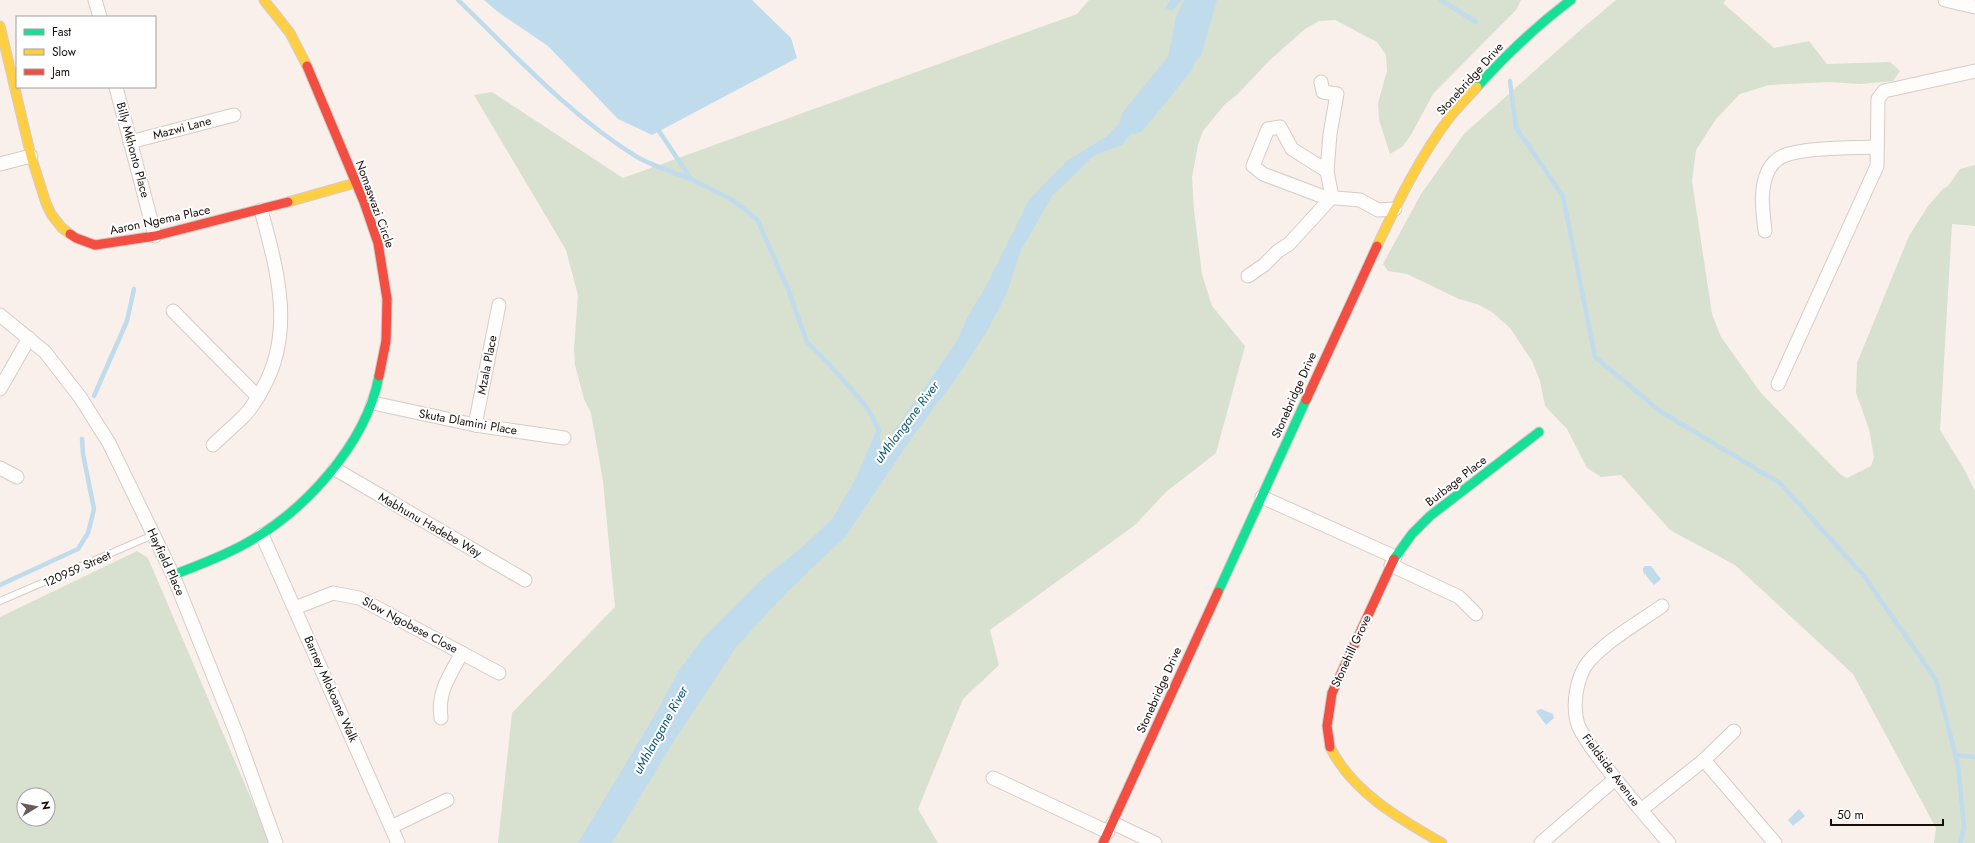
<svg xmlns="http://www.w3.org/2000/svg" width="1975" height="843" font-family="Jost,sans-serif">
	<rect width="100%" height="100%" fill="#f9f0ec"/>
	<g fill="#d8e0cf" fill-rule="evenodd">
		<polygon points="1089,0 1521,0 1516,10 1433,94 1411,135 1403,146 1390,154 1379,120 1378,103 1387,71 1386,55 1377,42 1335,20 1319,21 1305,29 1269,61 1237,95 1225,104 1203,131 1198,145 1192,177 1194,210 1202,274 1212,306 1245,346 1216,453 1166,492 1135,525 990,630 999,665 963,699 918,809 938,843 498,843 512,713 615,607 603,481 591,413 584,399 575,365 574,349 578,295 566,250 474,95 492,92 623,178 1077,14"/>
		<polygon points="1616,0 1726,0 1723,3 1774,48 1809,41 1827,64 1890,62 1900,71 1893,81 1861,84 1829,82 1769,85 1740,94 1716,119 1696,150 1692,181 1712,314 1721,337 1761,393 1840,474 1847,478 1871,466 1874,457 1869,429 1856,393 1857,363 1909,236 1928,206 1943,189 1948,186 1960,169 1975,165 1975,226 1952,224 1940,430 1964,469 1975,491 1975,843 1934,843 1936,828 1853,674 1735,565 1670,530 1621,475 1601,477 1587,468 1567,429 1545,406 1540,381 1532,361 1510,328 1492,312 1477,304 1459,299 1407,274 1388,271 1383,264 1421,194 1464,134 1578,32"/>
		<path d="M137 551 148 558 270 843H0V617ZM24 795H48V819H24Z"/>
	</g>
	<g fill="#c0dbec">
		<polygon points="484,0 752,0 791,38 797,58 652,135 618,119 548,46 498,12"/>
		<polygon points="1170,0 1181,0 1173,11 1165,8"/>
		<polygon points="1188,0 1217,0 1201,56 1167,90 1122,145 1095,155 1052,196 1020,252 1007,293 987,331 960,373 913,436 846,536 787,592 736,647 677,736 612,843 578,843 656,713 678,672 703,638 761,580 800,549 832,519 855,480 877,429 883,447 957,341 969,314 985,288 1029,200 1067,161 1107,136 1127,115 1161,89 1175,65 1188,37 1191,8"/>
		<polygon points="1645,566 1651,566 1661,579 1654,585 1643,572 1643,568"/>
		<polygon points="1541,709 1553,714 1554,718 1546,725 1536,711"/>
		<polygon points="1799,809 1805,816 1793,826 1788,820"/>
	</g>
	<g fill="none" stroke-linecap="round" stroke-linejoin="round">
		<g stroke="#c0dbec" stroke-width="4.5">
			<path d="M458 0C515 55 569 115 637 157 653 166 673 172 690 179"/>
			<polyline points="1441,0 1476,22"/>
			<polyline points="1510,81 1516,128 1563,196 1595,357 1660,411 1780,483 1864,576 1936,680 1958,765 1964,827 1960,843"/>
			<polyline points="659,131 691,179 731,199 757,219 788,289 807,342 829,364 866,406 879,430 877,438"/>
			<polyline points="94,396 127,321 134,289"/>
			<polyline points="0,585 78,549 88,533 94,509 83,454 82,439"/>
			<polyline points="1955,755 1975,757"/>
		</g>
		<polyline stroke="#c0dbec" stroke-width="27" points="1134,120 1181,62 1189,20 1200,0"/>
		<defs>
			<polyline id="lane" points="0,601 153,535"/>
			<g id="street">
				<polyline points="95,0 100,17"/>
				<polyline points="1945,0 1975,7"/>
				<polyline points="116,87 155,236"/>
				<polyline points="130,142 234,115"/>
				<polyline points="0,164 31,156"/>
				<polyline points="1327,171 1292,149 1280,127 1268,129 1253,166 1263,174 1324,197 1360,200 1378,210 1395,209"/>
				<path d="M1765 231C1763 212 1759 190 1768 171 1771 165 1776 159 1783 156 1804 147 1853 148 1877 147"/>
				<polyline points="1248,276 1264,265 1278,251 1289,244 1332,197 1327,171 1330,134 1337,94 1323,92 1321,82"/>
				<polyline points="173,311 258,397"/>
				<polyline points="0,315 45,352 80,397 109,443 173,575 237,735 276,843"/>
				<polyline points="1778,384 1877,166 1878,99 1884,91 1975,71"/>
				<polyline points="0,389 29,338"/>
				<polyline points="373,403 475,425 564,438"/>
				<polyline points="475,425 499,305"/>
				<path d="M213 445C223 435 234 426 244 416 252 408 258 397 263 388 295 331 277 269 261 210"/>
				<polyline points="0,468 17,477"/>
				<polyline points="335,469 525,580"/>
				<polyline points="1262,497 1395,557"/>
				<polyline points="262,535 398,843"/>
				<polyline points="1391,565 1459,597 1476,614"/>
				<path d="M1662 606C1638 623 1609 639 1589 661 1576 677 1572 706 1578 725 1584 739 1594 751 1603 763 1624 791 1647 817 1669 843"/>
				<polyline points="295,608 333,593 359,598 499,673"/>
				<path d="M441 718C437 692 450 675 462 653"/>
				<polyline points="1704,760 1775,843"/>
				<polyline points="993,778 1108,832"/>
				<polyline points="1641,810 1704,760 1734,731"/>
				<polyline points="1113,823 1155,843"/>
				<polyline points="391,827 447,800"/>
				<polyline points="1541,843 1615,779"/>
			</g>
			<g id="fast">
				<path d="M1477 87C1506 55 1536 26 1571 0"/>
				<polyline points="1394,559 1412,534 1430,516 1539,432"/>
				<path d="M173 575C197 566 221 557 243 545 303 513 366 445 379 376"/>
				<polyline points="1218,592 1306,400"/>
			</g>
			<g id="slow">
				<polyline points="264,0 290,33 307,66"/>
				<polyline points="0,26 31,156 46,203 51,214 62,228 70,234"/>
				<polyline points="288,202 355,183"/>
				<path d="M1377 246C1398 202 1420 156 1450 117 1458 107 1468 97 1477 87"/>
				<path d="M1330 747C1352 792 1400 819 1442 843"/>
			</g>
			<g id="jam">
				<polyline points="307,66 364,202 378,243 387,299 386,341 379,376"/>
				<polyline points="70,234 76,238 95,245 155,236 288,202"/>
				<polyline points="1306,400 1377,246"/>
				<polyline points="1330,747 1327,726 1332,693 1394,559"/>
				<polyline points="1103,843 1218,592"/>
			</g>
		</defs>
		<use href="#lane" stroke="#d5cbc7" stroke-width="8"/>
		<use href="#street" stroke="#d5cbc7" stroke-width="15"/>
		<use href="#fast" stroke="#d5cbc7" stroke-width="11"/>
		<use href="#slow" stroke="#d5cbc7" stroke-width="11"/>
		<use href="#jam" stroke="#d5cbc7" stroke-width="11"/>
		<use href="#lane" stroke="#fefdfc" stroke-width="6"/>
		<use href="#street" stroke="#fefdfc" stroke-width="13"/>
		<use href="#fast" stroke="#16e098" stroke-width="9"/>
		<use href="#slow" stroke="#ffcf43" stroke-width="9"/>
		<use href="#jam" stroke="#f24e42" stroke-width="9"/>
	</g>
	<g text-anchor="middle" stroke-width="4" stroke-linejoin="round" paint-order="stroke">
		<g font-size="12" fill="#170e0a" stroke="#fff">
			<text transform="translate(1470 79) rotate(-48)" y="4">Stonebridge Drive</text>
			<text transform="translate(182 128) rotate(-15)" y="4">Mazwi Lane</text>
			<text transform="translate(133 150) rotate(75)" y="4">Billy Mkhonto Place</text>
			<text transform="translate(375 204) rotate(70)" y="4">Nomaswazi Circle</text>
			<text transform="translate(160 220) rotate(-12)" y="4">Aaron Ngema Place</text>
			<text transform="translate(487 365) rotate(-79)" y="4">Mzala Place</text>
			<text transform="translate(1294 395) rotate(-66)" y="4">Stonebridge Drive</text>
			<text transform="translate(468 422) rotate(10)" y="4">Skuta Dlamini Place</text>
			<text transform="translate(1456 481) rotate(-38)" y="4">Burbage Place</text>
			<text transform="translate(430 525) rotate(30)" y="4">Mabhunu Hadebe Way</text>
			<text transform="translate(166 562) rotate(65)" y="4">Hayfield Place</text>
			<text transform="translate(77 569) rotate(-24)" y="4">120959 Street</text>
			<text transform="translate(410 625) rotate(28)" y="4">Slow Ngobese Close</text>
			<text transform="translate(1351 651) rotate(-65)" y="4">Stonehill Grove</text>
			<text transform="translate(331 689) rotate(66)" y="4">Barney Mlokoane Walk</text>
			<text transform="translate(1159 690) rotate(-66)" y="4">Stonebridge Drive</text>
			<text transform="translate(1611 770) rotate(53)" y="4">Fieldside Avenue</text>
		</g>
		<g font-size="13" font-style="italic" fill="#095476" stroke="#fff">
			<text transform="translate(906 422) rotate(-53)" y="5">uMhlangane River</text>
			<text transform="translate(660 730) rotate(-61)" y="5">uMhlangane River</text>
		</g>
	</g>
	<rect x="16" y="16" width="140" height="72" fill="#ffffff" stroke="#a29f9d"/>
	<rect x="24" y="29" width="20" height="6" fill="#16e098" stroke="#a29f9d"/>
	<text x="52" y="36" font-size="12" fill="#170e0a">Fast</text>
	<rect x="24" y="49" width="20" height="6" fill="#ffcf43" stroke="#a29f9d"/>
	<text x="52" y="56" font-size="12" fill="#170e0a">Slow</text>
	<rect x="24" y="69" width="20" height="6" fill="#f24e42" stroke="#a29f9d"/>
	<text x="52" y="76" font-size="12" fill="#170e0a">Jam</text>
	<g transform="translate(36 807) rotate(80)"><circle r="19" fill="#ffffff" stroke="#a29f9d"/>
	<path d="M0-3L7 15L0 10L-7 15Z" fill="#665d59"/>
	<text y="-6" font-size="11" font-weight="bold" text-anchor="middle" fill="#170e0a">N</text>
	</g>
	<path d="M1831 819v6h112v-6" fill="none" stroke="#170e0a" stroke-width="2"/>
	<text x="1837" y="819" font-size="12" fill="#170e0a" stroke="#ffffff" stroke-width="3" paint-order="stroke">50 m</text>
</svg>
